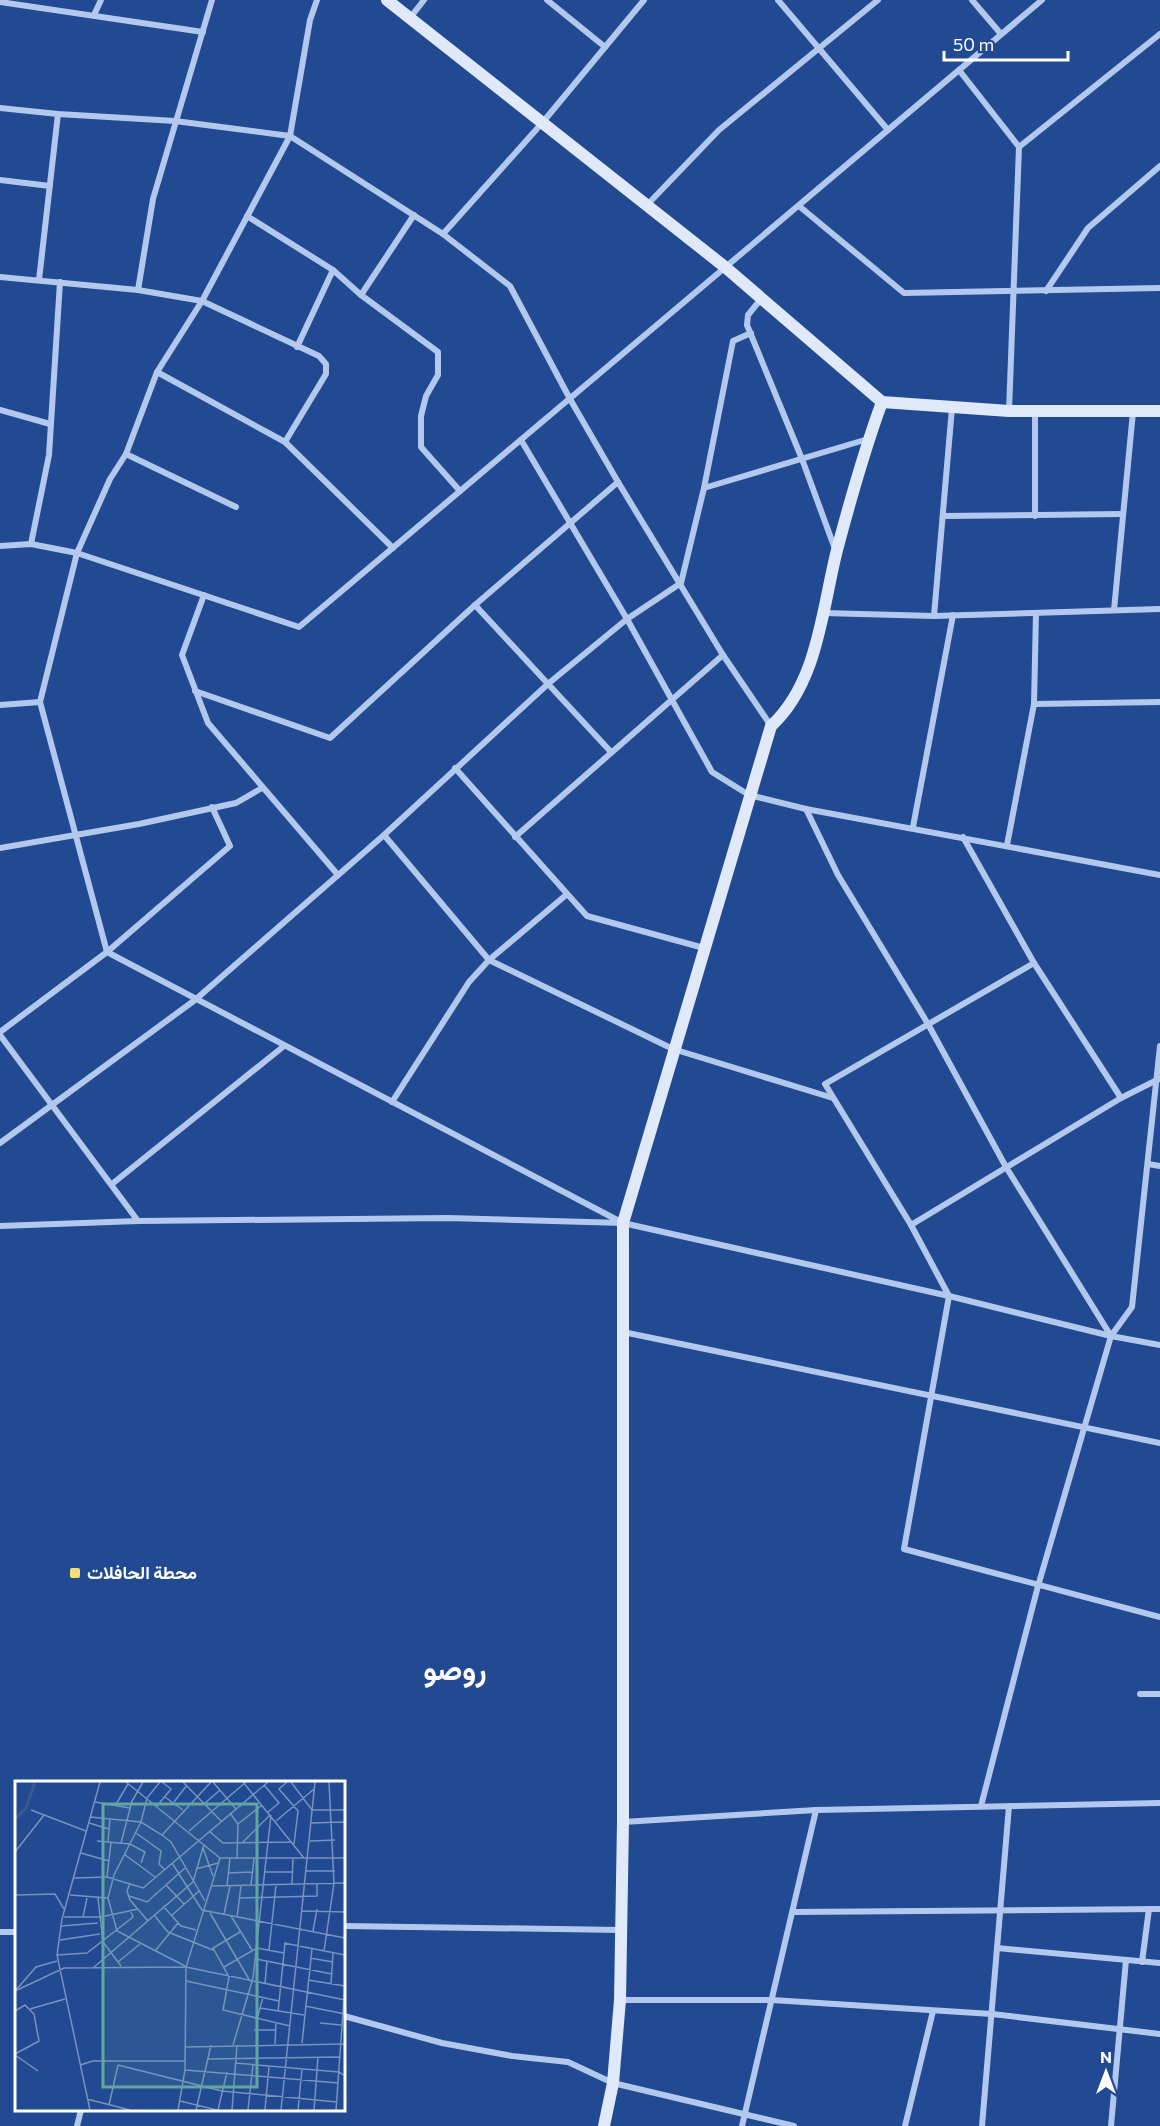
<svg xmlns="http://www.w3.org/2000/svg" width="1160" height="2126" font-family="Commissioner,Vazirmatn,sans-serif">
	<rect width="100%" height="100%" fill="#214a92"/>
	<g fill="none" stroke-linecap="round" stroke-linejoin="round">
		<g stroke="#b2c9ed" stroke-width="6">
			<polyline points="317,0 310,20 290,136 202,301 157,372 126,454 110,479 77,553 40,702 107,952 623,1223"/>
			<polyline points="547,0 605,47"/>
			<polyline points="778,0 888,130"/>
			<polyline points="972,0 1001,34"/>
			<polyline points="0,2 203,32"/>
			<polyline points="94,15 101,0"/>
			<polyline points="410,18 424,0"/>
			<polyline points="959,70 1019,147 1009,411"/>
			<polyline points="0,108 58,114 175,121 290,136 443,234 510,286 570,399 618,482 723,655 771,726"/>
			<polyline points="1019,147 1160,34"/>
			<polyline points="0,180 50,186"/>
			<polyline points="647,205 719,130 878,0"/>
			<polyline points="799,206 904,293 1160,288"/>
			<polyline points="247,216 333,270 361,295 438,352 438,375 426,396 421,416 421,447 460,491"/>
			<polyline points="443,234 543,122 644,0"/>
			<polyline points="0,277 138,290 202,301 319,356 326,364 326,374 285,442"/>
			<polyline points="39,280 58,114"/>
			<polyline points="138,290 153,199 212,0"/>
			<polyline points="1046,291 1088,228 1160,166"/>
			<polyline points="361,295 414,215"/>
			<polyline points="761,299 748,315 747,325 802,459 835,549"/>
			<polyline points="297,347 333,270"/>
			<polyline points="157,372 285,442 393,548"/>
			<polyline points="0,410 50,424"/>
			<polyline points="521,440 627,619 712,772 749,795 806,809 1160,875"/>
			<polyline points="126,454 236,507"/>
			<polyline points="704,488 868,439"/>
			<polyline points="943,516 1121,514"/>
			<polyline points="1035,516 1035,411"/>
			<polyline points="31,544 49,455 60,282"/>
			<polyline points="0,546 31,544 77,553 299,627 1042,0"/>
			<polyline points="204,595 182,655 208,723 338,875"/>
			<polyline points="475,605 611,752"/>
			<polyline points="1114,610 1133,412"/>
			<polyline points="824,613 934,616 1160,609"/>
			<polyline points="934,616 952,408"/>
			<polyline points="195,691 330,738 475,605 618,482"/>
			<polyline points="1034,704 1160,702"/>
			<polyline points="0,705 40,702"/>
			<polyline points="455,768 587,916 704,948"/>
			<polyline points="806,809 838,875 928,1024 1006,1167 1111,1336"/>
			<polyline points="913,827 953,615"/>
			<polyline points="384,835 489,960 673,1049 833,1098"/>
			<polyline points="515,837 723,655"/>
			<polyline points="963,837 1034,963 1121,1098"/>
			<polyline points="1007,845 1034,704 1036,613"/>
			<polyline points="0,848 139,824 236,803 262,788"/>
			<polyline points="1034,963 825,1084 911,1225 949,1296 904,1549 1160,1617"/>
			<polyline points="0,1032 107,952 230,846 212,807"/>
			<polyline points="0,1035 138,1221"/>
			<polyline points="392,1102 469,982 489,960 566,895"/>
			<polyline points="0,1143 195,1000 384,835 549,683 627,619 681,583 704,488 733,341 751,333"/>
			<polyline points="1148,1164 1160,1166"/>
			<polyline points="112,1184 284,1046"/>
			<polyline points="911,1225 1121,1098 1159,1079"/>
			<polyline points="0,1226 138,1221 448,1218 623,1223 949,1296 1111,1336 1160,1345"/>
			<polyline points="623,1332 1160,1443"/>
			<polyline points="1140,1694 1160,1694"/>
			<polyline points="981,1806 1038,1586 1111,1336 1132,1307 1160,1046"/>
			<polyline points="623,1822 816,1810 1160,1803"/>
			<polyline points="793,1912 1160,1909"/>
			<polyline points="344,1926 621,1930"/>
			<polyline points="0,1932 16,1932"/>
			<polyline points="997,1948 1160,1963"/>
			<polyline points="1142,1962 1149,1909"/>
			<polyline points="620,2000 772,2000 992,2014 1160,2034"/>
			<polyline points="344,2016 442,2043 512,2056 568,2062 613,2083 794,2126"/>
			<polyline points="77,2126 81,2110"/>
			<polyline points="742,2126 816,1810"/>
			<polyline points="905,2126 933,2011"/>
			<polyline points="982,2126 1009,1806"/>
			<polyline points="1111,2126 1126,1960"/>
		</g>
		<g stroke="#dfe9fa" stroke-width="12">
			<polyline points="387,0 725,267 882,402 1009,411 1160,411"/>
			<path d="M604 2126 613 2083 620 2000 623 1822V1223L771 726C818 683 822 609 837 550 850 501 864 451 882 402"/>
		</g>
	</g>
	<rect fill="#fadd74" stroke="#214a92" stroke-width="2" x="69" y="1567" width="12" height="12" rx="3"/>
	<g text-anchor="middle" stroke-width="6" stroke-linejoin="round" paint-order="stroke">
		<g font-size="18" font-weight="bold" fill="#fff" stroke="#214a92" text-anchor="start">
			<text x="87" y="1579">محطة الحافلات</text>
		</g>
		<g font-size="30" font-weight="bold" fill="#fff" stroke="#214a92">
			<text x="455" y="1680">روصو</text>
		</g>
	</g>
	<g transform="translate(15 1781)">
		<rect width="330" height="330" fill="#214a92"/>
		<path fill="none" stroke="#3c598e" stroke-width="3" d="M0 38 11 27 20 1"/>
		<path fill="none" stroke="#7a92be" stroke-width="1.5" d="M111 1 205 77H330M145 1 132 17 126 41 99 94 93 117 102 150 170 185M168 1 206 40M198 1 221 28M228 1 289 77M272 1 264 8 283 30 279 63M276 1 297 29H330M249 4 264 22 253 31M150 16 168 29M80 21 115 27M159 21 172 4M190 22 205 9M100 25 113 3M142 25 156 8 147 1M16 29 71 50M215 32 223 43 222 78M75 36 126 41 147 54 156 61 190 120M261 40 299 8M74 42 94 48M296 42 330 41M223 43 247 24M174 50 231 1M194 50 208 62 276 61M121 52 146 70 144 83 149 88M147 54 196 1M82 60 115 63 130 71 126 82M93 60 95 38M295 60 320 59M106 62 117 20 128 1M227 62 255 34M188 67 198 95M0 71 29 34M66 72 94 80M109 73 140 96M157 82 187 129 330 157M181 88 203 82M291 90H320M250 91H278M213 92 237 91M92 96 96 61M59 97 92 96 128 107 253 1M115 102 112 110 115 119 133 140M277 103 278 77M151 104 169 123M236 104 239 78M197 105 330 102M212 105 215 77M0 114 40 113 49 128M55 114 93 117M114 115 132 121 170 87M83 117 88 161 106 185M225 117 302 115V103M148 125 166 145 181 149M287 130 330 131M195 132 235 200M209 133 215 105M139 134 153 151 198 169M156 135 184 110M216 135 237 169M49 136H86L123 128M68 136 72 117M222 136 226 105M46 145 83 142M298 150 302 128M225 151 198 167 214 196 208 229 275 245M45 159 85 153M269 162 330 174M254 169 261 104M140 170 163 142M309 170 319 102 314 1M42 174 72 172 118 136 116 131M295 177 318 181M241 178 317 193M103 181 125 163M209 186 242 167 269 172M78 187 178 101 189 63M293 199 330 205M171 200 264 220M250 203 252 180M316 203 318 172M1 209 21 186 42 180M0 210 49 187 171 186 330 219M290 225 330 233M245 227 289 234M15 228 50 218M0 230 10 224 19 233 24 260 0 273M263 231 270 162M242 238 248 216M305 242 326 244M239 249H261M287 262 297 168M260 263 261 242M218 264 238 197 256 34M171 266 330 263M0 274 23 290M193 278 324 276M220 282 324 291 330 295M65 284 78 280H170M103 284 207 310 322 321M170 289 323 302M72 318 115 329M165 320 202 329M94 324 103 284M75 329 42 174 47 138 85 1M163 329 170 289 171 186 205 77M181 329 196 264M203 329 212 291M217 329 222 264M233 329 238 284M250 329 254 285M266 329 300 1M283 329 287 288M299 329 303 276M321 329 330 203"/>
		<path fill="#63a6a1" fill-opacity="0.15" stroke="#63a6a1" stroke-width="3" d="M88 23H242V306H88Z"/>
		<rect width="330" height="330" fill="none" stroke="#fff" stroke-width="3"/>
	</g>
	<g transform="translate(1106 2072)" stroke="#214a92" stroke-width="4.5" paint-order="stroke">
	<path d="M0-4.5L10 22L0 15L-10 22Z" fill="#ffffff"/>
	<text y="-9" font-size="16" font-weight="bold" text-anchor="middle" fill="#ffffff">N</text>
	</g>
	<path d="M944 51v9h124v-9" fill="none" stroke="#ffffff" stroke-width="3"/>
	<text x="953" y="51" font-size="18" fill="#ffffff" stroke="#214a92" stroke-width="4.5" paint-order="stroke">50 m</text>
</svg>
